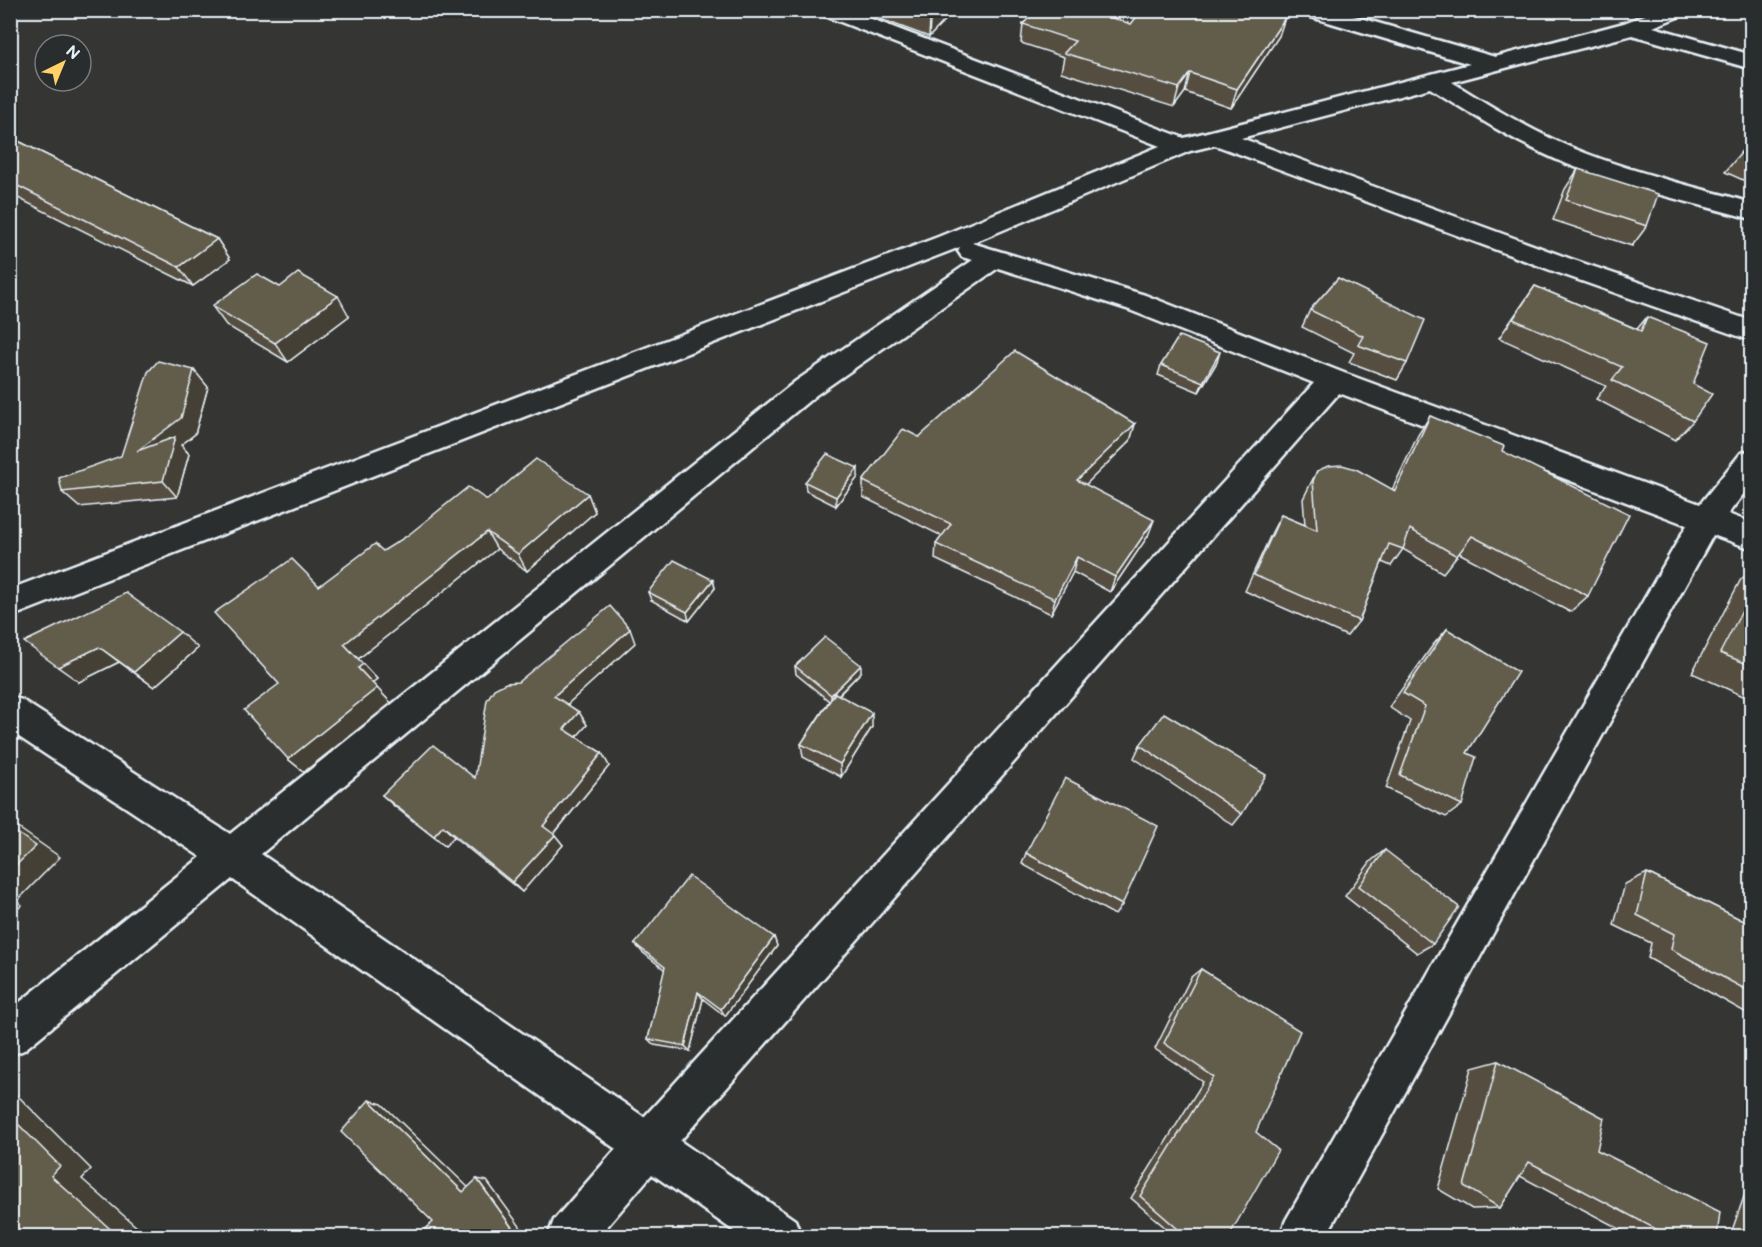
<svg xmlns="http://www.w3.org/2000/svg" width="1762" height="1247" font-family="'Balsamiq Sans',sans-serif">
	<rect width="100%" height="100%" fill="#353634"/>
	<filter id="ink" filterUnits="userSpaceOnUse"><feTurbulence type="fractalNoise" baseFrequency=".0167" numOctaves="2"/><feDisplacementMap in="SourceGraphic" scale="12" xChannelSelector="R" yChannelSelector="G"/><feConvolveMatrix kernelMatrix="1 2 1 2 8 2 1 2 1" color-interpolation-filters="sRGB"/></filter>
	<g filter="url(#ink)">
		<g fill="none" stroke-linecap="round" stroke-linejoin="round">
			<defs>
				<path id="street" d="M817 10H848L1184 138 1470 64 1301 14 1298 10H1333L1495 57 1624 23 1658 10H1688L1685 14 1653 27 1752 55V69L1632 35 1452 82C1495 109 1538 135 1585 153 1639 174 1696 187 1752 203V219C1690 202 1626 188 1567 164 1518 144 1474 116 1430 88L1241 138 1571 259 1752 321V341L1553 271 1215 145 1190 151 972 243 1145 295 1344 373 1700 504 1741 453 1752 450V483L1728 514 1752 523V549L1713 535 1326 1236H1280L1286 1220 1687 525 1339 393 680 1141 795 1220 801 1236H741L652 1174 599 1236H548L554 1220 616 1149 232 879 24 1050 10 1056V1010L201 857 10 731V696L22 700 230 834 796 381 973 260 962 257 958 251 960 247 10 617V589L938 237 1160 146 820 14ZM998 268 1127 309 1314 383 644 1117 261 854 816 395Z"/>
			</defs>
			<use href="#street" stroke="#e8f1f8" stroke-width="5"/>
			<use href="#street" fill="#2a2d2e" fill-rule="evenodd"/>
		</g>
		<g fill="#544e40" stroke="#e8f1f8" stroke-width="1.5">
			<polygon points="856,10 955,10 929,37"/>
			<polygon points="1461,10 1488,10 1484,17"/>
			<polygon points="1023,24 1131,24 1279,36 1231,108 1185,92 1174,107 1061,72 1064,57 1021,43"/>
			<polygon points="10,137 217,239 230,259 193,286 10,194"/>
			<polygon points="1752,140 1752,184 1725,172"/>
			<polygon points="1578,169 1647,226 1632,246 1553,220 1565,189"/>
			<polygon points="1338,278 1407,363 1397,380 1349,362 1354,353 1302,327 1310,310"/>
			<polygon points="1535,286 1637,329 1647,317 1693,384 1693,421 1675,440 1596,399 1606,386 1499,338"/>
			<polygon points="280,287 349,316 288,362 226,325 212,306"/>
			<polygon points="1217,362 1199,392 1158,375 1161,365"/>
			<polygon points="208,387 195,434 181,445 189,454 177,497 79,507 62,492 121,456"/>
			<polygon points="1430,416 1502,451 1588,596 1570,612 1459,553 1443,573 1403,549 1391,566 1382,562 1359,621 1347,636 1245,591 1272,532 1281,515 1305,525 1303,499 1317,471 1392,490 1418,435"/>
			<polygon points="1135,424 1130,441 1085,485 1148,536 1110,592 1073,572 1051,614 935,559 936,544 942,536 863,497 863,481 919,437"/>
			<polygon points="858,477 836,506 806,491 805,482"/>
			<polygon points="588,494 595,512 527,571 497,549 358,659 377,679 372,683 391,703 304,772 288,759 279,684 319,586 383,551 487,500"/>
			<polygon points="1752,571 1752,700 1692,673 1741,579"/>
			<polygon points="713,580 715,588 689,621 651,600 648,592"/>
			<polygon points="126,593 198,648 154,687 119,662 79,682"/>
			<polygon points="1447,629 1467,753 1462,805 1446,817 1386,788 1410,721 1389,707 1433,645"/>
			<polygon points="635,643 567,704 587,725 576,737 602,753 609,766 554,834 563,845 522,892 454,837 445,846 394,806 382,795 475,778 518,682"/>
			<polygon points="795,666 861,672 839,695 872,727 841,777 803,757 801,744 829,701 796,674"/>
			<polygon points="1752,724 1752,740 1745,736"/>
			<polygon points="1140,745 1242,814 1233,825 1134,758"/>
			<polygon points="1752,778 1752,787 1748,784"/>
			<polygon points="1385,850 1433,944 1417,953 1345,896 1371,861"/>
			<polygon points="1026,853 1122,905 1115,915 1022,864"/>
			<polygon points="1647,873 1752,925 1752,1016 1648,958 1651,943 1614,925 1625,884"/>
			<polygon points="774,937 777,946 725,1016 703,999 690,1051 654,1045 648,1039 665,970 642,952 635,944"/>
			<polygon points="1201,969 1256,1132 1229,1236 1175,1236 1131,1198 1203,1082 1155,1049 1191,977"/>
			<polygon points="1498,1061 1597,1150 1717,1236 1633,1236 1520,1176 1500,1208 1472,1209 1438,1189 1472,1068"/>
			<polygon points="1752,1174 1752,1236 1730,1236"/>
		</g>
		<g fill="#454034" stroke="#e8f1f8" stroke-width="1.5">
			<polygon points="940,10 955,10 929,37 930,21"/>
			<polygon points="1285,18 1279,36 1231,108 1237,89"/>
			<polygon points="1190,73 1185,92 1174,107 1179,88"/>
			<polygon points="217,239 230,259 193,286 179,267"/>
			<polygon points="338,296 349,316 288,362 275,343"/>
			<polygon points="1220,352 1217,362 1199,392 1203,382"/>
			<polygon points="194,370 208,387 195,434 181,445 189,454 177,497 163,481 137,451"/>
			<polygon points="1135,424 1130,441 1073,497 1077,480"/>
			<polygon points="858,468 858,477 836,506 836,497"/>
			<polygon points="588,494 595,512 527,571 518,554"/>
			<polygon points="1154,520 1148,536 1110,592 1115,577"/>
			<polygon points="487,532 497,549 358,659 344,644"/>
			<polygon points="1077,557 1073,572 1051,614 1055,599"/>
			<polygon points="713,580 715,588 689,621 687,612"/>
			<polygon points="630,629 635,643 562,709 554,696"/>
			<polygon points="180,632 198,648 154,687 134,672"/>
			<polygon points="99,647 119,662 79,682 58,667"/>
			<polygon points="363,664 377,679 372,683 358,668"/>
			<polygon points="861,665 861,672 831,702 831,695"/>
			<polygon points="377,688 391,703 304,772 288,759"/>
			<polygon points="579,712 587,725 572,742 564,729"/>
			<polygon points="872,713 872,727 841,777 840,764"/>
			<polygon points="602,753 609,766 552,836 543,826"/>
			<polygon points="10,822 60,857 17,901 22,905 10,916"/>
			<polygon points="443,826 454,837 445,846 434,836"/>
			<polygon points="555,835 563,845 522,892 512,882"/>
			<polygon points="774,937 777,946 725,1016 721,1009"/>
			<polygon points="698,992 703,999 690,1051 685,1046"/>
			<polygon points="10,1088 91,1169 82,1179 147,1236 116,1236 51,1176 10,1116"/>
			<polygon points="369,1100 382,1104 474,1193 463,1192"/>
			<polygon points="477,1179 487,1181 527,1236 518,1236"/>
		</g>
		<g fill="#625b4b" stroke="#e8f1f8" stroke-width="1.5">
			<polygon points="901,10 940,10 930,21"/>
			<polygon points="1037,10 1088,10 1131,24 1142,10 1261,10 1285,18 1237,89 1190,73 1179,88 1064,53 1075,41 1023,24"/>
			<polygon points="10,137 217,239 179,267 10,182"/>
			<polygon points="1752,140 1752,158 1740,153"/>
			<polygon points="1578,169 1658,194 1647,226 1566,200"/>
			<polygon points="298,273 338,296 275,343 212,306 257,274 280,287"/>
			<polygon points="1338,278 1425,320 1407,363 1358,345 1363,336 1310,310"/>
			<polygon points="1535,286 1641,331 1647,317 1710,342 1693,384 1712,394 1693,421 1612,380 1622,367 1513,319"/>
			<polygon points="1179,336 1220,352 1203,382 1161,365"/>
			<polygon points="1015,351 1135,424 1077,480 1154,520 1115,577 1077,557 1055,599 936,544 951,524 863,481 903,429 919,437"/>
			<polygon points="158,361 194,370 181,418 137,451 175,437 163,481 62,492 59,478 121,456 148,372"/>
			<polygon points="1430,416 1504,446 1502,451 1629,514 1588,596 1472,536 1457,556 1410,529 1403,549 1389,544 1359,621 1254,575 1281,515 1317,530 1313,481 1317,471 1328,466 1342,465 1356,469 1395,491"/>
			<polygon points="827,454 858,468 836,497 805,482"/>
			<polygon points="536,459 588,494 518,554 487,532 344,644 363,664 358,668 377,688 288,759 244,710 279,684 214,613 292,559 319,586 375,544 383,551 407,536 468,487 487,500"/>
			<polygon points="674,560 713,580 687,612 648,592"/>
			<polygon points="1752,592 1752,666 1720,653"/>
			<polygon points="126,593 180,632 134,672 99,647 58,667 24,642"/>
			<polygon points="610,606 630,629 554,696 579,712 564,729 602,753 543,826 555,835 512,882 443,826 434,836 382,795 433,745 475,778 487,700 494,689 506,683 518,682"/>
			<polygon points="1447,629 1518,672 1467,753 1476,757 1462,805 1400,775 1425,706 1403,693"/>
			<polygon points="825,637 861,665 831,695 795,666"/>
			<polygon points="835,693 872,713 840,764 801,744"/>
			<polygon points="1164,713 1266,775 1242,814 1140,745"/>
			<polygon points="1065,778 1158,826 1122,905 1026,853"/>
			<polygon points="10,828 36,846 10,871"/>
			<polygon points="1385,850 1459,907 1433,944 1359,886"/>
			<polygon points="1647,873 1752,925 1752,993 1671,949 1674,934 1637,915"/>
			<polygon points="689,876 774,937 721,1009 698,992 685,1046 648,1039 665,967 635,944"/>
			<polygon points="1201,969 1300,1031 1256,1132 1278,1150 1229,1236 1186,1236 1140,1196 1214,1077 1164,1043"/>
			<polygon points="1498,1061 1604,1118 1597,1150 1720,1212 1717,1236 1669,1236 1529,1162 1500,1208 1464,1186"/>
			<polygon points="369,1100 463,1192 477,1179 518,1236 418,1236 433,1222 341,1132"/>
			<polygon points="10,1116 60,1166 51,1176 117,1235 116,1236 10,1236"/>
		</g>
	</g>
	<rect width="1762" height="1247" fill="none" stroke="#2a2d2e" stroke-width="36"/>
	<rect x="18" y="18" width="1726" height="1211" fill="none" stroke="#e8f1f8" stroke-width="2" filter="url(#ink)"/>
	<g transform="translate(63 63) rotate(43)"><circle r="28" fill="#2a2d2e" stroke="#767b7f" stroke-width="1.5"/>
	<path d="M0-4.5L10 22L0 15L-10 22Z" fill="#ffd166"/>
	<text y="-9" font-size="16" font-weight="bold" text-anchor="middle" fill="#e8f1f8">N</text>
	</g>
</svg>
